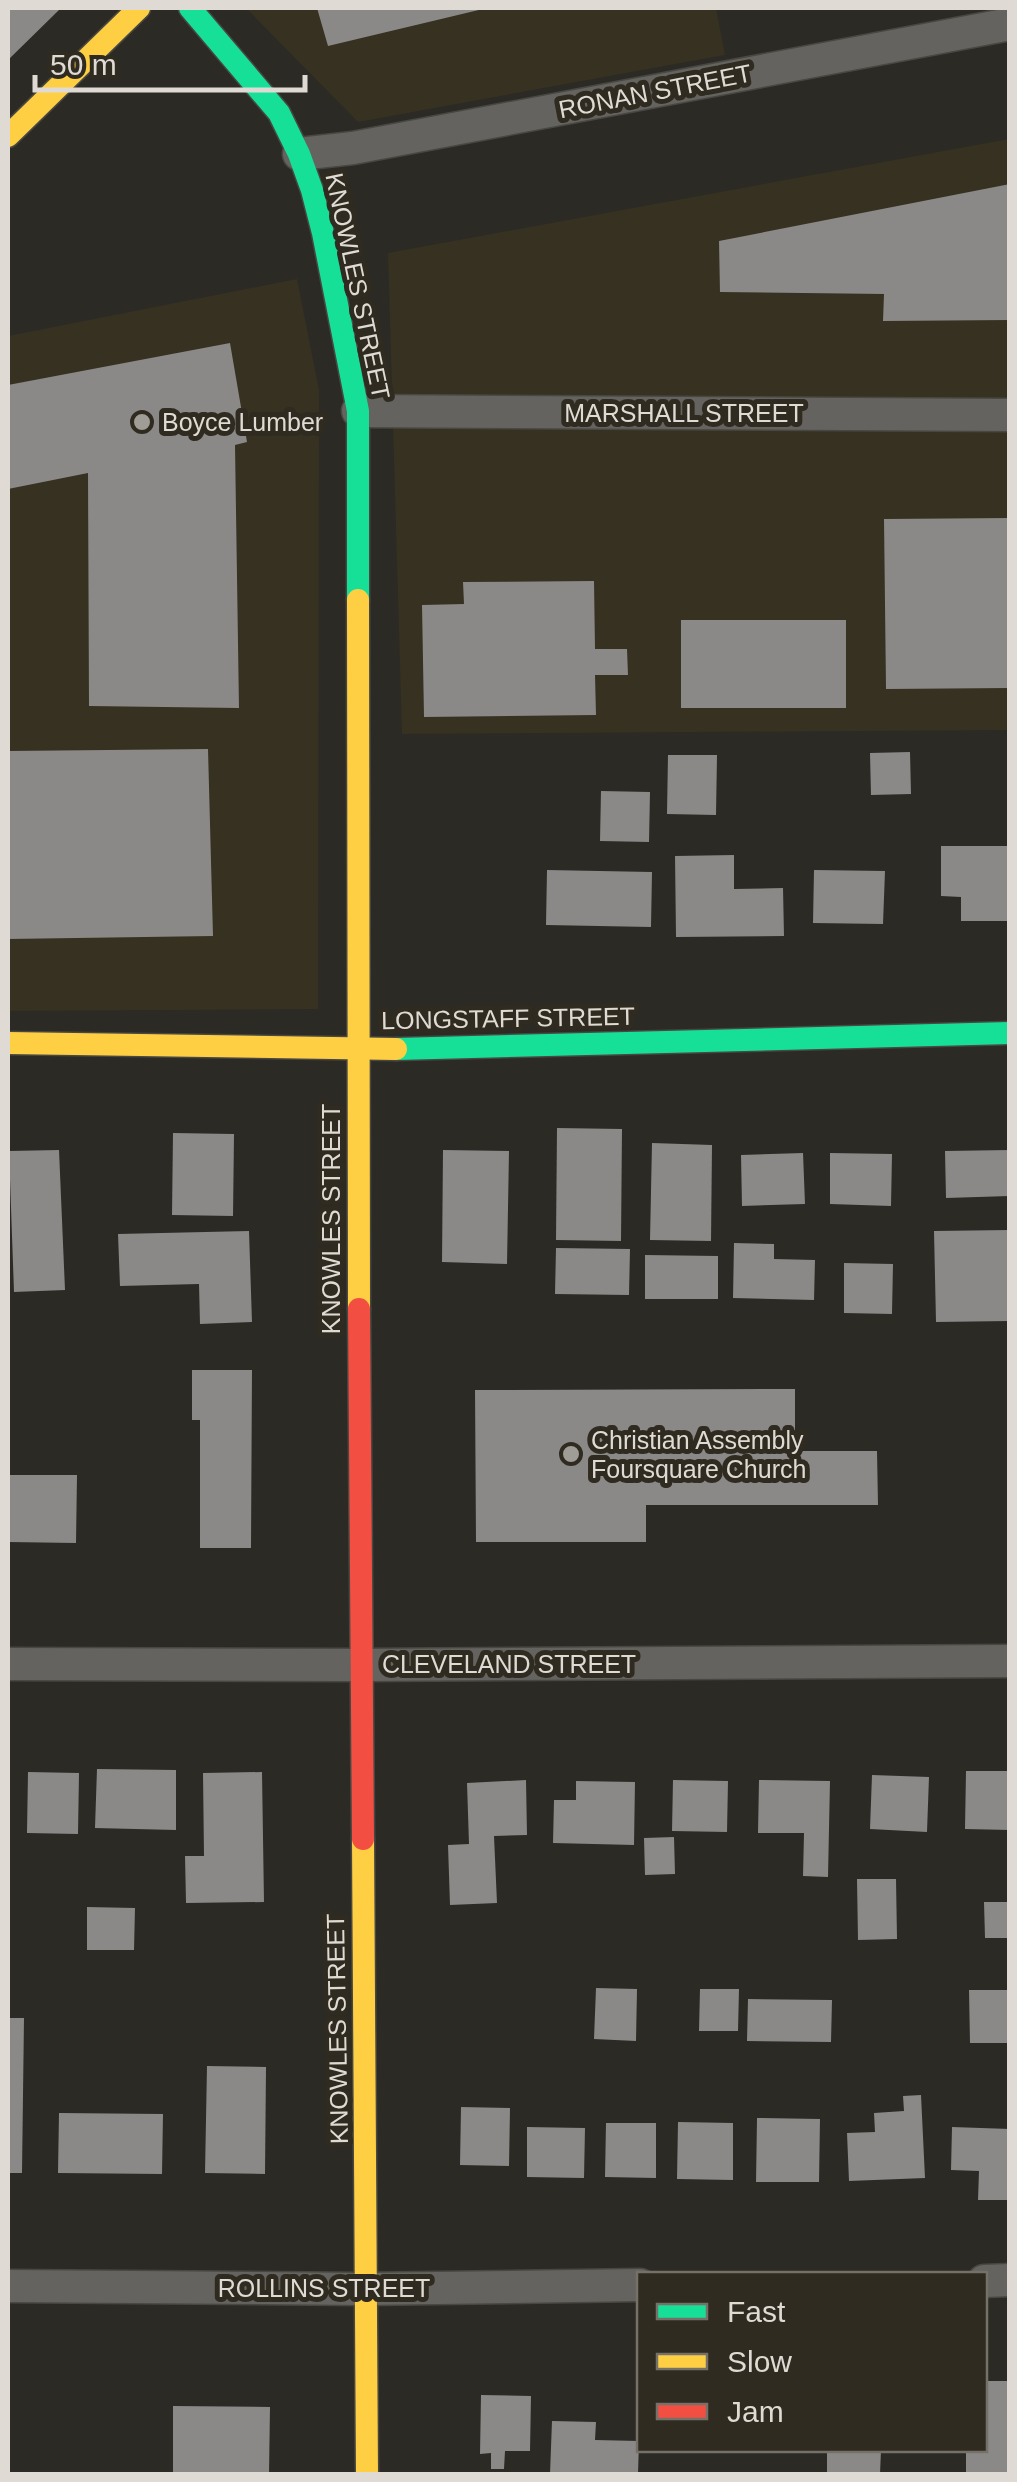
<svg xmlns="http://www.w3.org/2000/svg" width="1017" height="2482" font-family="Helvetica,sans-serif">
	<rect width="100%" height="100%" fill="#2c2a24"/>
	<g fill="#373121">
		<polygon points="246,8 716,8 725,55 358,122"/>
		<polygon points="1009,139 1009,730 402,734 388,253"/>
		<polygon points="297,279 319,390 318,1009 8,1011 8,336"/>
	</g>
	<g fill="#8b8888">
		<polygon points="8,8 61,8 8,60"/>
		<polygon points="317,8 482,8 483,9 328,46"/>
		<polygon points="1010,184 1010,320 883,321 884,294 720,292 719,241"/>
		<polygon points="230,343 247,442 235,445 239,708 89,706 88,473 8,489 8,385"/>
		<polygon points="1010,518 1010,688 886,689 884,519"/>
		<polygon points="594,581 595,649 627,649 628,675 595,675 596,715 424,717 422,605 464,604 463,582"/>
		<rect x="681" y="620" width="165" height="88"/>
		<polygon points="208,749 213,936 8,939 8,751"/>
		<polygon points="910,752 911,794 871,795 870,753"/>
		<polygon points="668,755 717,755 716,815 667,814"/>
		<polygon points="601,791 650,792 649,842 600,841"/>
		<polygon points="941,846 1010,846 1010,921 961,921 961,897 941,896"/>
		<polygon points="734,855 734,889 783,888 784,936 676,937 675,856"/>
		<polygon points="547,870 652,872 651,927 546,925"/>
		<polygon points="814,870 885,871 883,924 813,923"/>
		<polygon points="557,1128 622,1129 621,1241 556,1240"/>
		<polygon points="173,1133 234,1134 233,1216 172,1215"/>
		<polygon points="652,1143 712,1145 711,1241 650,1240"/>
		<polygon points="59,1150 65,1290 14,1292 9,1151"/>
		<polygon points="443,1150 509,1151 507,1264 442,1262"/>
		<polygon points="1010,1150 1010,1196 946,1198 945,1151"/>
		<polygon points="803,1153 805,1204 742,1206 741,1155"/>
		<polygon points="830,1153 892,1154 891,1206 830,1204"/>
		<polygon points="1010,1230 1010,1321 936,1322 934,1231"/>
		<polygon points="249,1231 252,1322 200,1324 199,1284 120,1286 118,1234"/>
		<polygon points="734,1243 774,1244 774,1259 815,1260 814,1300 733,1298"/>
		<polygon points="556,1248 630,1249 629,1295 555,1294"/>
		<polygon points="645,1255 718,1256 718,1299 645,1299"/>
		<polygon points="844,1263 893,1264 892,1314 844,1313"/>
		<polygon points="192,1370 252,1370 251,1548 200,1548 200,1420 192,1420"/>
		<polygon points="795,1389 795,1451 877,1451 878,1505 646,1505 646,1542 476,1542 475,1390"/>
		<polygon points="8,1475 77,1475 76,1543 8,1542"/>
		<polygon points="97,1769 176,1770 176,1830 95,1828"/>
		<polygon points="966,1771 1010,1771 1010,1830 965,1829"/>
		<polygon points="28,1772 79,1773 78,1834 27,1833"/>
		<polygon points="262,1772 264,1902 186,1903 185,1856 204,1856 203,1773"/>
		<polygon points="872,1775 929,1777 927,1832 870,1829"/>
		<polygon points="526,1780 527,1835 494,1836 497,1903 450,1905 448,1845 469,1844 467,1783"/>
		<polygon points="673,1780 728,1781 727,1832 672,1831"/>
		<polygon points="759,1780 830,1781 828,1877 803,1876 804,1833 758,1833"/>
		<polygon points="576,1781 635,1782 634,1845 553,1843 554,1800 576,1800"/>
		<polygon points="674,1837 675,1874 645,1875 644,1838"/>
		<polygon points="857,1879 896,1879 897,1939 858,1940"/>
		<polygon points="984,1902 1010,1902 1010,1938 985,1938"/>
		<polygon points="87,1907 135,1908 134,1950 87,1950"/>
		<polygon points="596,1988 637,1989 636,2041 594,2039"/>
		<polygon points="700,1989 739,1989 738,2031 699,2031"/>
		<polygon points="969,1990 1010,1990 1010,2043 970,2043"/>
		<polygon points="748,1999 832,2000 831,2042 747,2041"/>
		<polygon points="8,2018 24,2018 22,2173 8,2173"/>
		<polygon points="207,2066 266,2067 265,2174 205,2173"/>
		<polygon points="921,2095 925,2178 849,2181 847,2133 875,2132 874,2113 904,2111 903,2096"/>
		<polygon points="461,2107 510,2108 509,2166 460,2165"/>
		<polygon points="59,2113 163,2114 162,2174 58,2173"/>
		<polygon points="757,2118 820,2119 819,2182 756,2182"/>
		<polygon points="678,2122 733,2123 733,2180 677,2179"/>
		<polygon points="606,2123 656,2123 656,2178 605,2177"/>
		<polygon points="527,2127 585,2128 584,2178 527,2177"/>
		<polygon points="952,2127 1010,2129 1010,2200 978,2200 979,2171 951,2170"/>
		<polygon points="984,2381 1010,2381 1010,2474 966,2474 966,2450 984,2450"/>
		<polygon points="481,2395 531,2396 530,2451 505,2451 504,2469 491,2469 491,2453 480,2454"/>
		<polygon points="173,2406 270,2407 269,2474 173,2474"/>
		<polygon points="552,2421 596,2422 595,2440 639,2441 638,2474 550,2474"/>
		<polygon points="827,2450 881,2450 880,2474 827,2474"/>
	</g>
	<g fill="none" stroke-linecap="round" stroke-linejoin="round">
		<defs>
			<g id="street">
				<polyline points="299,154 353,148 1010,24"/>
				<polyline points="358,411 1010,415"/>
				<polyline points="8,1664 362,1665 1010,1661"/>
				<polyline points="984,2281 1010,2280"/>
				<polyline points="8,2286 364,2289 640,2285"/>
			</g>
			<g id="fast">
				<polyline points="190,8 279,113 299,154 312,190 323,233 358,411 358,600"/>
				<polyline points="396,1049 1010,1033"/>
			</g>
			<g id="slow">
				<polyline points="8,136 139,8"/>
				<polyline points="358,600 359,1309"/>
				<polyline points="8,1043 396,1049"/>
				<polyline points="363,1839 367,2474"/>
			</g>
			<polyline id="jam" points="359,1309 363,1839"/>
		</defs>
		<use href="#street" stroke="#484741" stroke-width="35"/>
		<use href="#fast" stroke="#484741" stroke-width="25"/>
		<use href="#slow" stroke="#484741" stroke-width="25"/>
		<use href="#jam" stroke="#484741" stroke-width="25"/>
		<use href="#street" stroke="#65635f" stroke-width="32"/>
		<use href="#fast" stroke="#16e098" stroke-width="22"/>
		<use href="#slow" stroke="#ffcf43" stroke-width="22"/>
		<use href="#jam" stroke="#f24e42" stroke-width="22"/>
	</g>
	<g fill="#a09d96" stroke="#302b20" stroke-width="4">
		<circle cx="142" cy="422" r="10"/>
		<circle cx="571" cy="1454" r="10"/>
	</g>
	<g text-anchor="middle" stroke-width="10" stroke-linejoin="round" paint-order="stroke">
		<g font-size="25" fill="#dfdbd4" stroke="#302b20">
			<text transform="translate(655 91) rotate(-11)" y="9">RONAN STREET</text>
			<text transform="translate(358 286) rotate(78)" y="9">KNOWLES STREET</text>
			<text x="684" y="422">MARSHALL STREET</text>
			<text transform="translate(508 1018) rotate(-1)" y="9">LONGSTAFF STREET</text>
			<text transform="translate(331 1219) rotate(-90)" y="9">KNOWLES STREET</text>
			<text x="509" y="1673">CLEVELAND STREET</text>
			<text transform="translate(337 2029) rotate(-91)" y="9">KNOWLES STREET</text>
			<text x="324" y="2297">ROLLINS STREET</text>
		</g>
		<g font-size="25" fill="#dfdbd4" stroke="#302b20" text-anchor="start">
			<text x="162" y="431">Boyce Lumber</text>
			<text x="591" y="1449">Christian Assembly<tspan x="591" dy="29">Foursquare Church</tspan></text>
		</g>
	</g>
	<rect width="1017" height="2482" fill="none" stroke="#dfdbd4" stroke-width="20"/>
	<rect x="637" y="2272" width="350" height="180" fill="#302b20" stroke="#767168" stroke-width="2.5"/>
	<rect x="657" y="2304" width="50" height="15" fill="#16e098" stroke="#767168" stroke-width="2.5"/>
	<text x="727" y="2322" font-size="30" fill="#dfdbd4">Fast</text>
	<rect x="657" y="2354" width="50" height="15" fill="#ffcf43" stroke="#767168" stroke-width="2.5"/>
	<text x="727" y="2372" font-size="30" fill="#dfdbd4">Slow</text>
	<rect x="657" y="2404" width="50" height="15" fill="#f24e42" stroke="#767168" stroke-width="2.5"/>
	<text x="727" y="2422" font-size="30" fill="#dfdbd4">Jam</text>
	<path d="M35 75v15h270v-15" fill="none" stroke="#dfdbd4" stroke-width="5"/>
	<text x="50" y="75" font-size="30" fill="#dfdbd4" stroke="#302b20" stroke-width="8" paint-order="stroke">50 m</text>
</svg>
